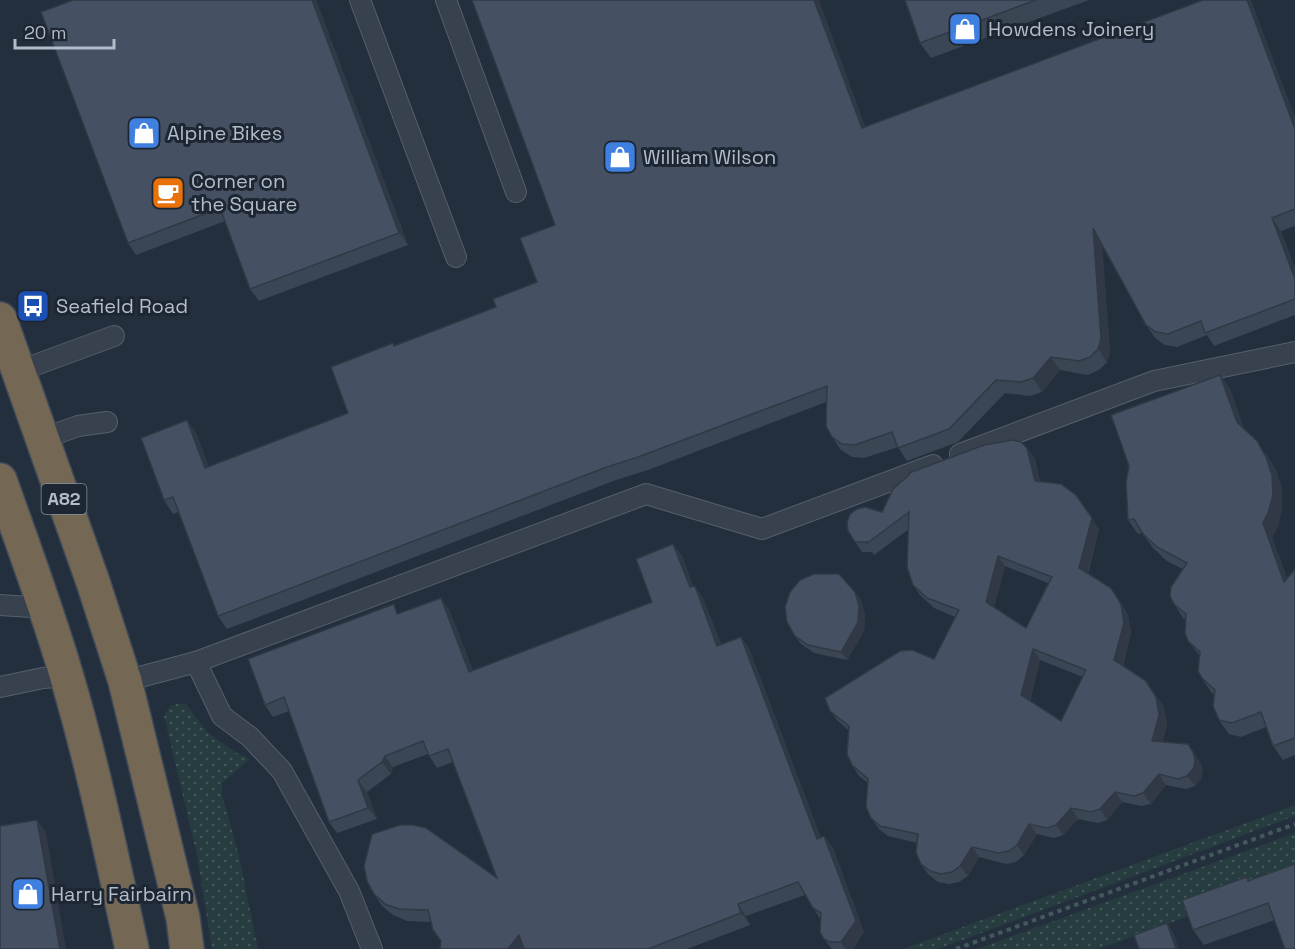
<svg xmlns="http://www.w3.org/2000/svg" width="1295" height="949" font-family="'Space Grotesk',sans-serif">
	<defs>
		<pattern id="grass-dots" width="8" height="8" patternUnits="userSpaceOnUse" patternTransform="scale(1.5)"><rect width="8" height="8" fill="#263c3f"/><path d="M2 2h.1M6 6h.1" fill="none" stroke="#435659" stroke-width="1.8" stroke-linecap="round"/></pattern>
	</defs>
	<rect width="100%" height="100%" fill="#242f3e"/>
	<g fill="url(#grass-dots)">
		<polygon points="178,704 186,704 208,733 235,752 250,759 222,783 222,794 239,856 258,949 212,949 197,855 164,716 170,706"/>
		<polygon points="1295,805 1295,816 938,949 903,949"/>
		<polygon points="1295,833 1295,877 1099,949 977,949"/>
	</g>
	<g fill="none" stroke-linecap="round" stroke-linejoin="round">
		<defs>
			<g id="lane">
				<polyline points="360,0 456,257"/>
				<polyline points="446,0 516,192"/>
				<polyline points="19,371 114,336"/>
				<polyline points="42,439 78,426 107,422"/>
				<polyline points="960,454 1154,381 1295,352"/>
				<polyline points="0,605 46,608"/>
				<polyline points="196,662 222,716 250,737 282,771 349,891 372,949"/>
				<polyline points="125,681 196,662 646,494 762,529 933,465"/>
				<polyline points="0,687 43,678 67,676"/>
			</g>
			<g id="highway">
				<polyline points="0,319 93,582 125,681 183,918 187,949"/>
				<path d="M0 480C23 545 47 609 66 674 93 765 112 857 132 949"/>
			</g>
		</defs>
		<use href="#lane" stroke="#565f6c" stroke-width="22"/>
		<use href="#highway" stroke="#434c59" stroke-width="36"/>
		<polyline stroke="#44595c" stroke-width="4" stroke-dasharray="4.5 4.5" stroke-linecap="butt" points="956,949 1295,824"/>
		<use href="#lane" stroke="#38414e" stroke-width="20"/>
		<use href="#highway" stroke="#746855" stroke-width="33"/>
	</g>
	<g fill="#3b4654" fill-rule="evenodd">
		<polygon points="316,0 408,245 259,301 250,289 225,221 136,255 128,243"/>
		<polygon points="905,0 1089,0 931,58 920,43"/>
		<polygon points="1295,117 1295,226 1281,231 1295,268 1295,315 1214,346 1207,335 1177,347 1165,345 1155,338 1146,325 1102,246 1110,352 1107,362 1099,370 1088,375 1060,370 1042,392 1030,396 1005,393 958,442 907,461 898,447 864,458 852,457 841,450 832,437 826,402 648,470 616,480 227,629 218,616 178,512 173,514 164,500 196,433 209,467 348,413 395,345 496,307 537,282 866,127"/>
		<polygon points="1220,375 1230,389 1244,429 1266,454 1276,470 1282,489 1282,508 1278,527 1272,537 1287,578 1295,569 1295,755 1283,760 1273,746 1266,727 1241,737 1229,734 1219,720 1214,695 1211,692 1202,678 1200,656 1188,641 1186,620 1183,618 1174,604 1183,569 1167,561 1153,548 1142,533 1138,534 1128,520"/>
		<path d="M1027 448 1035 459 1040 481 1099 529 1088 574 1111 588 1128 615 1131 633 1123 666 1164 707 1167 726 1162 742 1200 762 1203 770 1201 779 1195 786 1186 789 1166 785 1151 804 1141 806 1122 802 1107 820 1098 823 1078 819 1063 835 1054 838 1037 834 1024 855 1016 862 1006 864 979 857 968 876 959 882 949 884 938 882 928 874 921 864 917 843 888 836 879 829 871 818 868 783 859 776 852 765 848 730 838 721 830 711 934 659 955 617 934 608 920 595 913 585 909 529 874 555 872 552H862L848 531 882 512ZM1005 566 1048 583 1026 628 994 607ZM1040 660 1083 677 1061 721 1030 701Z"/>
		<polygon points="673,544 682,556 693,586 703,598 721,644 741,637 749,648 821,838 824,836 833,848 864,932 853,949 832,949 824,939 821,920 805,895 746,916 750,925 687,949 440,949 441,941 433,930 431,922 407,921 393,915 382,906 374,894 497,878 453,762 437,768 428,754 393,767 391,774 367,792 377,819 337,833 329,822 289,711 273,717 265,705 400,613 449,609 473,671 652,602"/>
		<polygon points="855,592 861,600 865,615 864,631 847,660 814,653 801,644 795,636"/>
		<polygon points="1295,864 1275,920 1204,945 1193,930 1247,877 1249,880"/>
	</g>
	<g fill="#303945">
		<polygon points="312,0 316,0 408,245 399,233"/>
		<polygon points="814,0 819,0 871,142 862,128"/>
		<polygon points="1247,0 1251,0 1295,117 1295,129"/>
		<polygon points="1272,218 1281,231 1295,268 1295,279"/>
		<polygon points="1093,228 1102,242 1110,352 1107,362 1098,349"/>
		<polygon points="1051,357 1060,370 1042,392 1033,378"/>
		<polygon points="1220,375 1230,389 1247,436 1237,422"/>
		<polygon points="187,420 196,433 214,481 205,468"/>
		<polygon points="1257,441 1276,470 1282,489 1282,508 1278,527 1272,537 1293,595 1284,582 1263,523"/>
		<polygon points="1027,448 1035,459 1042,491 1035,481"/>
		<polygon points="1076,495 1099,529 1086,578 1079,568"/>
		<polygon points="673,544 682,556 698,599 690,587"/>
		<polygon points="998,556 1005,566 993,612 986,602"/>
		<polygon points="695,586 703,598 726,657 717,646"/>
		<polygon points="1111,588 1128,615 1131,633 1121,671 1114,660"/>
		<polygon points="855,592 861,600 865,615 864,631 847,660 841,652"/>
		<polygon points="441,598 449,609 478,684 469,672"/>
		<polygon points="741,637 749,648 826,851 817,839"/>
		<polygon points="1033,649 1040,660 1028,706 1021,695"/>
		<polygon points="1146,681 1164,707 1167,726 1160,751 1152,741"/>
		<polygon points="1188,744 1200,762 1203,770 1201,779 1195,786 1187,776"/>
		<polygon points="385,756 393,767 391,774 382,762"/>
		<polygon points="1159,774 1166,785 1151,804 1143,793"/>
		<polygon points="358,780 367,792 377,819 368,808"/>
		<polygon points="1115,792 1122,802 1107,820 1100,809"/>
		<polygon points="1071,808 1078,819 1063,835 1056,825"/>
		<polygon points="37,820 46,832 66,949 60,949"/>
		<polygon points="1029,824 1037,834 1024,855 1017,845"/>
		<polygon points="824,836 833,848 864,932 853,949 845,949 841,942"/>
		<polygon points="972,847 979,857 968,876 960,866"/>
		<polygon points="738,904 746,916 750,925 741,913"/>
		<polygon points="1167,923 1173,932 1179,949 1176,949"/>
		<polygon points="519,935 526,949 508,949"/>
	</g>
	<g fill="#455162" stroke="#303945" stroke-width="1.5" fill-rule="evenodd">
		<polygon points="73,0 312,0 399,233 250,289 220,208 128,243 41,12"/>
		<polygon points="472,0 814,0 862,128 1203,0 1247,0 1295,129 1295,209 1272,218 1295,279 1295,299 1205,333 1201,321 1168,334 1156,332 1146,325 1093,228 1101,339 1098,349 1090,357 1079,361 1051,357 1033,378 1021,382 996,380 949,429 898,448 892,432 855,445 842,444 832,437 826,426 827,386 638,457 607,467 218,616 173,497 164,500 141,438 187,420 205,468 348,413 331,367 393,343 394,346 496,307 493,299 537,282 520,238 555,225"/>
		<polygon points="905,0 1036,0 920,43"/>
		<polygon points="1220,375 1237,422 1257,441 1266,457 1272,475 1273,495 1268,513 1263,523 1284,582 1295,569 1295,738 1273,746 1261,712 1232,723 1219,720 1213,706 1215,690 1202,678 1198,671 1200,652 1188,641 1185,633 1186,614 1174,604 1170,596 1171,587 1187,563 1157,547 1143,534 1134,519 1128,520 1126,482 1129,466 1111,415"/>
		<path d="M1013 440 1021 442 1027 448 1035 481 1061 484 1076 495 1092 518 1079 568 1111 588 1121 604 1124 623 1114 660 1146 681 1156 697 1159 715 1152 741 1188 744 1193 752 1195 759 1194 768 1187 776 1178 779 1159 774 1143 793 1134 796 1115 792 1100 809 1091 812 1071 808 1056 825 1047 828 1029 824 1017 845 1009 851 998 853 972 847 960 866 952 872 941 874 930 871 921 864 916 853 918 834 880 826 871 818 866 807 868 779 852 765 847 754 849 726 830 711 825 698 900 651 912 650 934 659 959 610 927 598 913 585 907 567 909 512 866 544 868 542H855L848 531 847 522 850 514 857 509 865 507 882 512 893 489 909 475V473L984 445ZM998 556 1052 577 1026 628 986 602ZM1033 649 1086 670 1061 721 1021 695Z"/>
		<polygon points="673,544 690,587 695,586 717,646 741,637 817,839 824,836 856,921 841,942 830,942 824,939 820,932 821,913 813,908 798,882 738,904 741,913 648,949 524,949 519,935 508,949 440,949 441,941 433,930 428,910 399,909 385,904 374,894 367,881 364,866 372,834 400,825 413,825 426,828 497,878 448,749 429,756 423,741 385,756 382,762 358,780 368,808 329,822 284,697 265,705 248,659 394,604 397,614 441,598 469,672 652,602 636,559"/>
		<polygon points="814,574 839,574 855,592 859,606 858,622 841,652 808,645 795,636 787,622 785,607 790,592 800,580"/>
		<polygon points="37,820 60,949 0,949 0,826"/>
		<polygon points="1295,864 1295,949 1285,949 1268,903 1193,930 1182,900 1247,877 1248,881"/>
		<polygon points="1167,923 1176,949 1139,949 1134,935"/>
	</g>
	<defs>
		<symbol id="shop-square" viewBox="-11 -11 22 22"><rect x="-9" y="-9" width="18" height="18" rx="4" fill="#3f7fe0" stroke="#1d2633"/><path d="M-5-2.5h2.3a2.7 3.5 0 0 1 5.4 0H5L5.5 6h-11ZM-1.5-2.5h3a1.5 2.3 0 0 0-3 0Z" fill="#fff"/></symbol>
		<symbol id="cafe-square" viewBox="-11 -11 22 22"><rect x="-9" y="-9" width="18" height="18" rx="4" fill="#e8710a" stroke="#1d2633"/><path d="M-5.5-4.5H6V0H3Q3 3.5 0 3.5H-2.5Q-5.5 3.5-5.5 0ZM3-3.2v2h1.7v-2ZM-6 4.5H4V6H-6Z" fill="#fff"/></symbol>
		<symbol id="bus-square" viewBox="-11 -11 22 22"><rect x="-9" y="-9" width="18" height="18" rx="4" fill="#1a4fb4" stroke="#1d2633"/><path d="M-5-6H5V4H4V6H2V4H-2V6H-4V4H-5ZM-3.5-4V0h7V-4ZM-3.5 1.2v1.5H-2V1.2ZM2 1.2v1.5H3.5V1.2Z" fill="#fff"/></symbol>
	</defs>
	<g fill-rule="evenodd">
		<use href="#shop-square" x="946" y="10" width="38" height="38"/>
		<use href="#shop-square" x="125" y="114" width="38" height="38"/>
		<use href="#shop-square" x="601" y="138" width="38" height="38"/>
		<use href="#cafe-square" x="149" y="174" width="38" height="38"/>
		<use href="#bus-square" x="14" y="287" width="38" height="38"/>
		<use href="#shop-square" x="9" y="875" width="38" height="38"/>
	</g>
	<g text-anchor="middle" stroke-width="6" stroke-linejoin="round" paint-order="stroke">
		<rect fill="#1d2633" stroke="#878f9c" stroke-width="1.5" x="41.5" y="484" width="45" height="30" rx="4.5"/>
		<g font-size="18" font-weight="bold" fill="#b4bcc9">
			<text x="64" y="505">A82</text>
		</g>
		<g font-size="20" fill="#b4bcc9" stroke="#1d2633" text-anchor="start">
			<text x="988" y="36">Howdens Joinery</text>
			<text x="167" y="140">Alpine Bikes</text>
			<text x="643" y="164">William Wilson</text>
			<text x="191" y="188">Corner on<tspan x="191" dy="23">the Square</tspan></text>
			<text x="56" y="313">Seafield Road</text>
			<text x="51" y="901">Harry Fairbairn</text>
		</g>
	</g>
	<path d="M15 39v9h99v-9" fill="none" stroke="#b4bcc9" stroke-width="3"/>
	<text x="24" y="39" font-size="18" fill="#b4bcc9" stroke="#1d2633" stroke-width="4.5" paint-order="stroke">20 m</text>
</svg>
